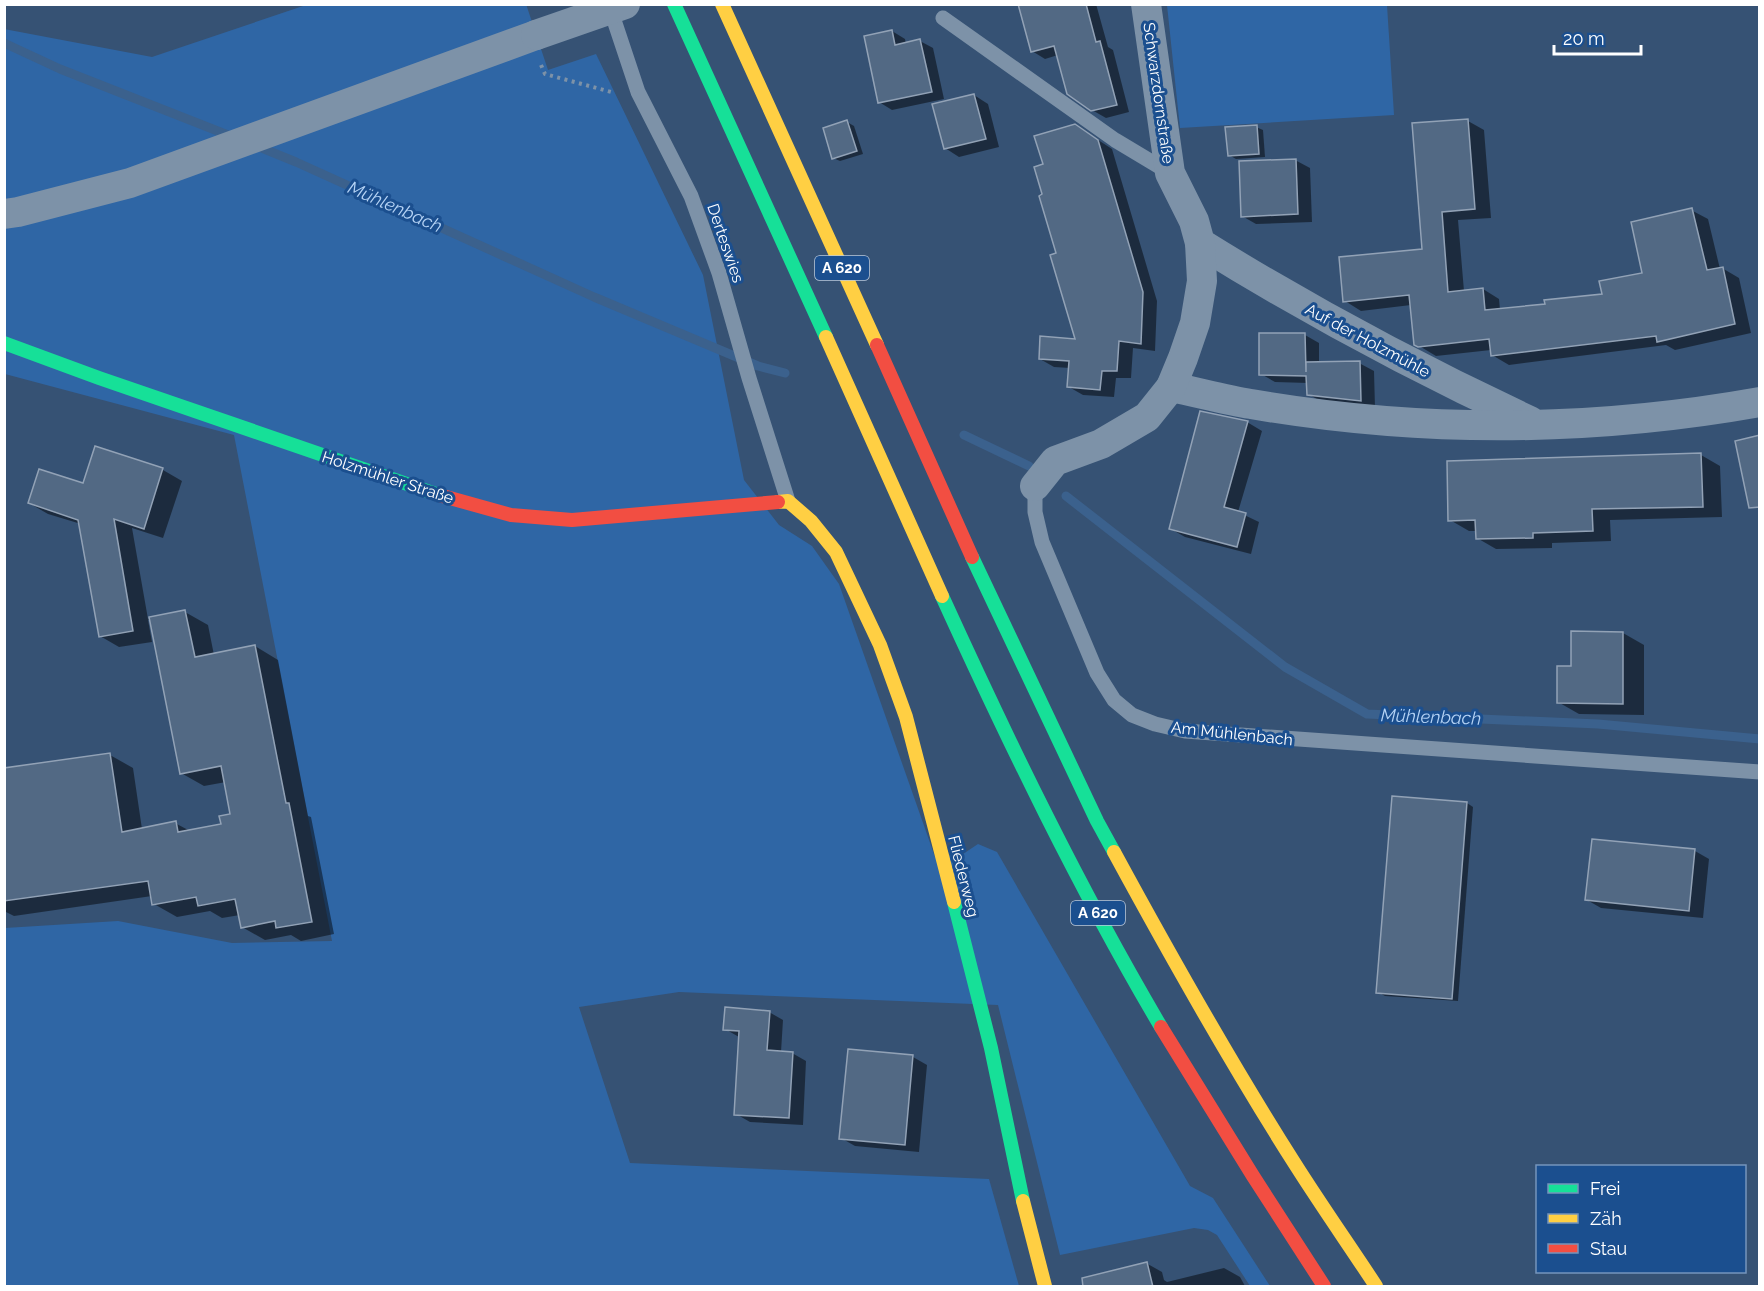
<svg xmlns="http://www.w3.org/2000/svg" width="1764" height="1291" font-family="Raleway,sans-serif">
	<rect width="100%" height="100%" fill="#365274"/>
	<g fill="#2f66a5">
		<polygon points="526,4 548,70 596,54 703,275 744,480 779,525 812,546 839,584 935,857 963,854 978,844 997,852 1190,1186 1213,1198 1270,1286 1250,1286 1217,1235 1208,1230 1194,1228 1060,1255 998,1005 679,992 579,1007 630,1163 989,1179 1019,1286 5,1286 5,928 118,921 232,943 332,941 234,435 5,374 4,29 152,57 306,5"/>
		<polygon points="1167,5 1387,5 1394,115 1180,128"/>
	</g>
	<g fill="#0007">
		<polygon points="1031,4 1096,4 1108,47 1113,50 1129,112 1106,118 1092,110 1058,55 1045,59 1032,51"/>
		<polygon points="892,31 905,39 906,44 920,41 933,48 944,99 892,110 879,102"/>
		<polygon points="974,95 988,104 999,147 959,157 945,148"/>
		<polygon points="1468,121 1484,130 1491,218 1458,220 1464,291 1483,289 1499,299 1500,310 1546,305 1604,295 1644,274 1691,210 1708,219 1720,269 1722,268 1739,278 1751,333 1675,350 1666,345 1509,365 1492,355 1491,350 1436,356 1416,344 1411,305 1361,311 1345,301 1423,251"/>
		<polygon points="847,122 854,126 863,154 840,161 833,158"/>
		<polygon points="1075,125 1112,149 1157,301 1155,351 1133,348 1131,378 1116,378 1114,397 1083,395 1069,387 1070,368 1054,367 1040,359 1077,340 1044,195 1045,165"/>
		<polygon points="1256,127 1263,130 1265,157 1236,159 1229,155"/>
		<polygon points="1295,160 1310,168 1312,222 1256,224 1242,216"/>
		<polygon points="1305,335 1319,343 1319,364 1359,363 1374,371 1375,408 1322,402 1308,394 1308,383 1275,382 1261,374"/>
		<polygon points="1247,422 1262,431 1238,512 1259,522 1251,554 1185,537 1171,529"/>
		<polygon points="96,448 163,470 182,481 163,538 132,528 148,619 185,612 208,625 214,655 255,646 278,660 308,816 311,817 334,934 301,941 291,935 265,940 242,927 240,915 222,918 210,911 177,917 154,904 152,896 14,916 4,911 4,770 110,755 133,768 142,829 175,823 190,831 223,825 232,815 226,782 204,786 181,773 150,619 148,620 152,642 119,647 100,636 81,524 48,514 29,503 84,485"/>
		<polygon points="1701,455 1720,466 1722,517 1610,520 1611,541 1552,543 1552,548 1496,549 1477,538 1477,531 1469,531 1450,520"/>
		<polygon points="1623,633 1644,645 1644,715 1579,714 1558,702 1572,668"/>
		<polygon points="1467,803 1473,807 1458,1001 1385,996 1378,992"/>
		<polygon points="1593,840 1695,851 1709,859 1703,918 1601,908 1587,900"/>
		<polygon points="769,1012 783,1020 781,1052 792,1053 806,1061 803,1125 750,1122 736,1114 739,1037 725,1029"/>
		<polygon points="913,1057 927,1065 919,1152 855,1146 841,1138"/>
		<polygon points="1146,1263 1162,1272 1164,1280 1167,1282 1224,1268 1240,1277 1245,1286 1088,1286"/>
	</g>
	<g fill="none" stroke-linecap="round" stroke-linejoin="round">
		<g stroke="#3b618d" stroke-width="9">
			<polyline points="4,43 60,69 233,137"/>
			<polyline points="254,145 296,162 594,297 758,366 785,373"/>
			<polyline points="964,435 1029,466"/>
			<polyline points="1066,496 1285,667 1367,714 1598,724 1760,739"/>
		</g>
	</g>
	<g fill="#526984" stroke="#92a2b6" stroke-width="1.5">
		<polygon points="1018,4 1086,4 1096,42 1100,41 1117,105 1091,111 1067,94 1054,46 1031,52"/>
		<polygon points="892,30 895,45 920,39 932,92 878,103 864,36"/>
		<polygon points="974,94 986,139 944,149 932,104"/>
		<polygon points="1468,119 1475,209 1442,212 1448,292 1483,288 1485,310 1545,304 1544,300 1602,294 1599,281 1642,273 1631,222 1692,208 1707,270 1723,267 1735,324 1657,342 1656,336 1491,356 1489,339 1418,347 1414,345 1409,295 1343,302 1339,257 1422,249 1412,123"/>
		<polygon points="847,120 857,151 832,159 823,128"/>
		<polygon points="1075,124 1098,140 1143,292 1141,344 1119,341 1117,371 1102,371 1100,390 1067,387 1069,361 1039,359 1040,336 1075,339 1050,255 1056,253 1039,196 1042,194 1034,167 1043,164 1034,136"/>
		<polygon points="1257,125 1259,154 1228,156 1225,127"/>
		<polygon points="1296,159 1298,214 1241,217 1239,161"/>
		<polygon points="1259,333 1305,333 1306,372 1306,362 1360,361 1361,401 1307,395 1306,376 1259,375"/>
		<polygon points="1200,411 1248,421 1224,507 1246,513 1237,547 1169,529"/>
		<polygon points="1760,435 1760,507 1749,508 1735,441"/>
		<polygon points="95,446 163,468 144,529 114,519 133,631 99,637 78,520 28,503 39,469 83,483"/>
		<polygon points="1701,453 1703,507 1592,509 1593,531 1533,533 1533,538 1476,539 1475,520 1448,521 1447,461"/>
		<polygon points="185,610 195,657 255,645 286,803 289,803 312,922 276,928 275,921 241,928 235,899 198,906 196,897 152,905 148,881 4,901 4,768 110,753 122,832 176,821 178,832 221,824 219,816 230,814 221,766 180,774 149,617"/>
		<polygon points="1571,631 1623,632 1623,704 1557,703 1557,666 1571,666"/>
		<polygon points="1392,796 1467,802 1452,999 1376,993"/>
		<polygon points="1592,839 1695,849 1689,911 1585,900"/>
		<polygon points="725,1007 770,1011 767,1050 793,1052 789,1118 734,1115 739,1031 723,1030"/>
		<polygon points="848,1049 913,1055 905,1145 839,1139"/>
		<polygon points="1147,1262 1153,1287 1083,1287 1082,1278"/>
	</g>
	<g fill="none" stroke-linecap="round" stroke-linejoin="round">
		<polyline stroke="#7d92a8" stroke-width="4" stroke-dasharray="3 4.5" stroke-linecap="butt" points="541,65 545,74 615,93"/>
		<g stroke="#7d92a8" stroke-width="15">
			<polyline points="609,5 638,92 691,196 719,273 749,378 788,501"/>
			<polyline points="943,18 1115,140 1170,173"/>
			<polyline points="1035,486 1035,512 1042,542 1097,673 1114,700 1132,715 1155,724 1185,731 1760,772"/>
		</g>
		<g stroke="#7d92a8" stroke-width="30">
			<polyline points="4,214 18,212 130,183 536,35"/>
			<path d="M1200 243C1306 309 1416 368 1530 421"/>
			<path d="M1171 387C1197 392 1224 400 1251 404 1419 433 1592 432 1760 402"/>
			<polyline points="1035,486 1055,461 1101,444 1147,417 1171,387 1183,358 1195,323 1202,281 1200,243 1194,221 1170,173 1146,4"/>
		</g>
		<g stroke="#16e098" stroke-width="14">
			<polyline points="674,4 826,337"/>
			<polyline points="4,343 99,378 439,495"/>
			<polyline points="972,557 1097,821 1114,852"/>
			<path d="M942 596C1009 743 1079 888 1161 1027"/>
			<polyline points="954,902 991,1048 1023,1201"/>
		</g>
		<g stroke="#ffcf43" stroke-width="14">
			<polyline points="722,4 877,345"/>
			<polyline points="826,337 942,596"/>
			<polyline points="778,502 788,501 811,521 836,552 880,645 906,717 954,902"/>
			<path d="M1114 852C1171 957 1230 1062 1295 1164 1321 1205 1349 1245 1376 1286"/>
			<polyline points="1023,1201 1045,1286"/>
		</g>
		<g stroke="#f24e42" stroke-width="14">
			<polyline points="877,345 972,557"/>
			<polyline points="439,495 511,515 572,520 778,502"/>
			<polyline points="1161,1027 1253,1176 1324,1286"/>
		</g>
		<polyline stroke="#7d92a8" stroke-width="30" points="536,35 625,4"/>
	</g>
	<g text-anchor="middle" stroke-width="6" stroke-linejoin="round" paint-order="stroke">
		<g fill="#1b4f8f" stroke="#bbcadd" stroke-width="1.5">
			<rect x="815" y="256" width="54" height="24" rx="4.5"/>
			<rect x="1071" y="901" width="54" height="24" rx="4.5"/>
		</g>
		<g font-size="15" font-weight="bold" fill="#fff">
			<text x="842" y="273">A 620</text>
			<text x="1098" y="918">A 620</text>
		</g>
		<g font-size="16" fill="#fff" stroke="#1b4f8f">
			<text transform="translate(1159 93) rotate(82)" y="6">Schwarzdornstraße</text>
			<text transform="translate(726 243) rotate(71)" y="6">Derteswies</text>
			<text transform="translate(1368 340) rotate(28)" y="6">Auf der Holzmühle</text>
			<text transform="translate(388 477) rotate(18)" y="6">Holzmühler Straße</text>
			<text transform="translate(1232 733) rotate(6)" y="6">Am Mühlenbach</text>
			<text transform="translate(964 876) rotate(76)" y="6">Fliederweg</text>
		</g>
		<g font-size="18" font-style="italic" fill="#b5d3f5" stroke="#1b4f8f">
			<text transform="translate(395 207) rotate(24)" y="6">Mühlenbach</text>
			<text transform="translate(1431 717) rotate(2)" y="6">Mühlenbach</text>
		</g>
	</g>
	<rect width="1764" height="1291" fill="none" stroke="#ffffff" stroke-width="12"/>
	<rect x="1536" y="1165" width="210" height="108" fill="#1b4f8f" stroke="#7695bc" stroke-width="1.5"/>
	<rect x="1548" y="1184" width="30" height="9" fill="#16e098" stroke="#7695bc" stroke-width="1.5"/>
	<text x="1590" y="1195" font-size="18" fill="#ffffff">Frei</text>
	<rect x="1548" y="1214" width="30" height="9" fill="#ffcf43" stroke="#7695bc" stroke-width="1.5"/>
	<text x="1590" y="1225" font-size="18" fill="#ffffff">Zäh</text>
	<rect x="1548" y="1244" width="30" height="9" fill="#f24e42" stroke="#7695bc" stroke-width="1.5"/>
	<text x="1590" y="1255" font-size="18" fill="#ffffff">Stau</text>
	<path d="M1554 45v9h87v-9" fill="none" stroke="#ffffff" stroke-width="3"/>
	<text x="1563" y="45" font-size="18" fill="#ffffff" stroke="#1b4f8f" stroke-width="4.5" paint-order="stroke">20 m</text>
</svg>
